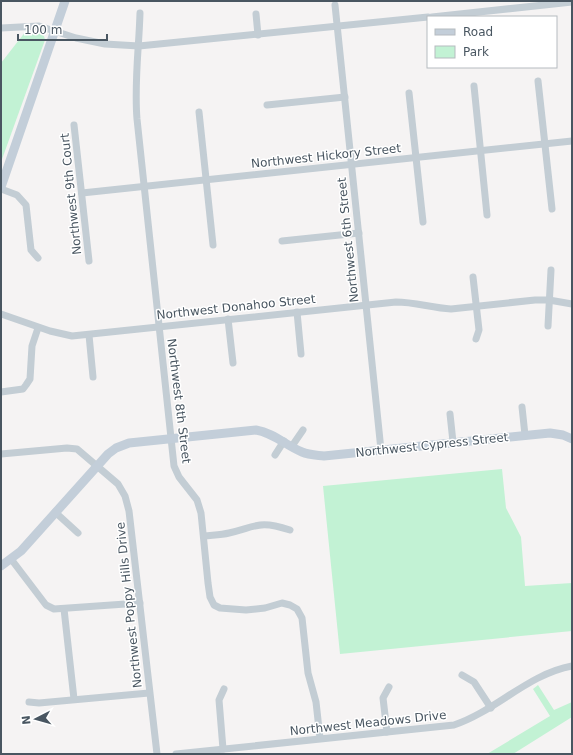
<svg xmlns="http://www.w3.org/2000/svg" width="573" height="755" font-family="'DejaVu Sans',sans-serif">
<style>
.green{fill:#c2f2d4}
.lines{fill:none;stroke-linecap:round;stroke-linejoin:round}
.street{stroke:#c3cdd4;stroke-width:7}
.secondary{stroke:#c3ced9;stroke-width:9}
.labels{text-anchor:middle;stroke-width:3;stroke-linejoin:round;paint-order:stroke}
.street-label{font-size:12px;fill:#495661;stroke:#fff}
</style>
<rect width="100%" height="100%" fill="#f5f3f3"/>
<!-- green -->
<g class="green">
<polygon points="26,31 40,33 44,36 45,40 1,162 1,63"/>
<polygon points="502,469 506,508 521,537 525,586 572,583 572,631 340,654 323,486"/>
<polygon points="538,685 554,710 572,702 572,717 513,754 487,754 550,716 533,689"/>
</g>
<g class="lines">
<!-- street -->
<g class="street">
<polyline points="335,5 381,450"/>
<path d="M140,13C139,48 134,83 137,119L174,466L179,477L197,500L201,513L208,583L210,597L214,605L220,608L246,610L265,608L282,603L290,605L297,609L302,618L308,673L316,702L320,738"/>
<polyline points="256,14 258,35"/>
<polyline points="432,17 572,2"/>
<polyline points="1,28 39,26 76,38 105,44 139,46 428,17"/>
<polyline points="538,81 552,209"/>
<polyline points="474,86 487,215"/>
<polyline points="409,93 423,222"/>
<polyline points="267,105 345,97"/>
<polyline points="199,112 213,245"/>
<polyline points="74,125 89,261"/>
<polyline points="1,189 17,195 26,205 31,250 38,258"/>
<polyline points="82,193 572,141"/>
<polyline points="282,241 359,233"/>
<polyline points="473,277 479,330 476,339"/>
<polyline points="297,312 301,354"/>
<path d="M1,314L50,331L72,336L396,302C415,302 432,308 451,309L535,300H549L572,304"/>
<polyline points="228,319 233,363"/>
<polyline points="548,326 551,270"/>
<polyline points="89,335 93,377"/>
<polyline points="1,392 23,389 26,385 30,379 32,346 38,328"/>
<polyline points="522,407 525,435"/>
<polyline points="450,414 453,442"/>
<polyline points="292,446 303,430"/>
<polyline points="1,454 67,448 77,449 118,484 125,496 129,511 157,754"/>
<polyline points="275,455 284,441"/>
<polyline points="55,512 78,533"/>
<path d="M204,536C212,535 221,535 229,533C258,526 259,520 290,530"/>
<polyline points="11,559 46,605 54,609 140,603"/>
<polyline points="64,609 74,699"/>
<polyline points="462,675 474,682 491,708"/>
<polyline points="29,702 39,703 149,693"/>
<polyline points="387,732 383,698 389,687"/>
<polyline points="223,749 219,700 224,689"/>
<path d="M176,754L454,725C496,711 528,674 572,666"/>
</g>
<!-- secondary -->
<g class="secondary">
<polyline points="1,187 65,1"/>
<path d="M1,566L21,551L108,454L116,448L129,443L256,430C274,433 285,445 302,452C309,455 316,455 324,456L550,433L563,435L572,439"/>
</g>
</g>
<g class="labels">
<!-- street labels -->
<g class="street-label">
<text transform="translate(326 156) rotate(-6)" y="4">Northwest Hickory Street</text>
<text transform="translate(71 194) rotate(-96)" y="4">Northwest 9th Court</text>
<text transform="translate(348 240) rotate(-96)" y="4">Northwest 6th Street</text>
<text transform="translate(236 307) rotate(-6)" y="4">Northwest Donahoo Street</text>
<text transform="translate(179 401) rotate(83)" y="4">Northwest 8th Street</text>
<text transform="translate(432 445) rotate(-6)" y="4">Northwest Cypress Street</text>
<text transform="translate(129 605) rotate(-96)" y="4">Northwest Poppy Hills Drive</text>
<text transform="translate(368 723) rotate(-6)" y="4">Northwest Meadows Drive</text>
</g>
</g>
<!-- border -->
<rect width="573" height="755" fill="none" stroke="#495661" stroke-width="4"/>
<!-- legend -->
<rect x="427" y="16" width="130" height="52" fill="#ffffff" stroke="#b6bbc0"/>
<rect x="435" y="29" width="20" height="6" fill="#c3ced9" stroke="#b6bbc0"/>
<text x="463" y="36" font-size="12" fill="#495661">Road</text>
<rect x="435" y="46" width="20" height="12" fill="#c2f2d4" stroke="#b6bbc0"/>
<text x="463" y="56" font-size="12" fill="#495661">Park</text>
<!-- north arrow -->
<g transform="translate(36 719) rotate(264)" stroke="#ffffff" stroke-width="3" paint-order="stroke">
<path d="M0-3L7 15L0 10L-7 15Z" fill="#495661"/>
<text y="-6" font-size="11" font-weight="bold" text-anchor="middle" fill="#495661">N</text>
</g>
<!-- scale -->
<path d="M18 34v6h89v-6" fill="none" stroke="#495661" stroke-width="2"/>
<text x="24" y="34" font-size="12" fill="#495661" stroke="#ffffff" stroke-width="3" paint-order="stroke">100 m</text>
</svg>
